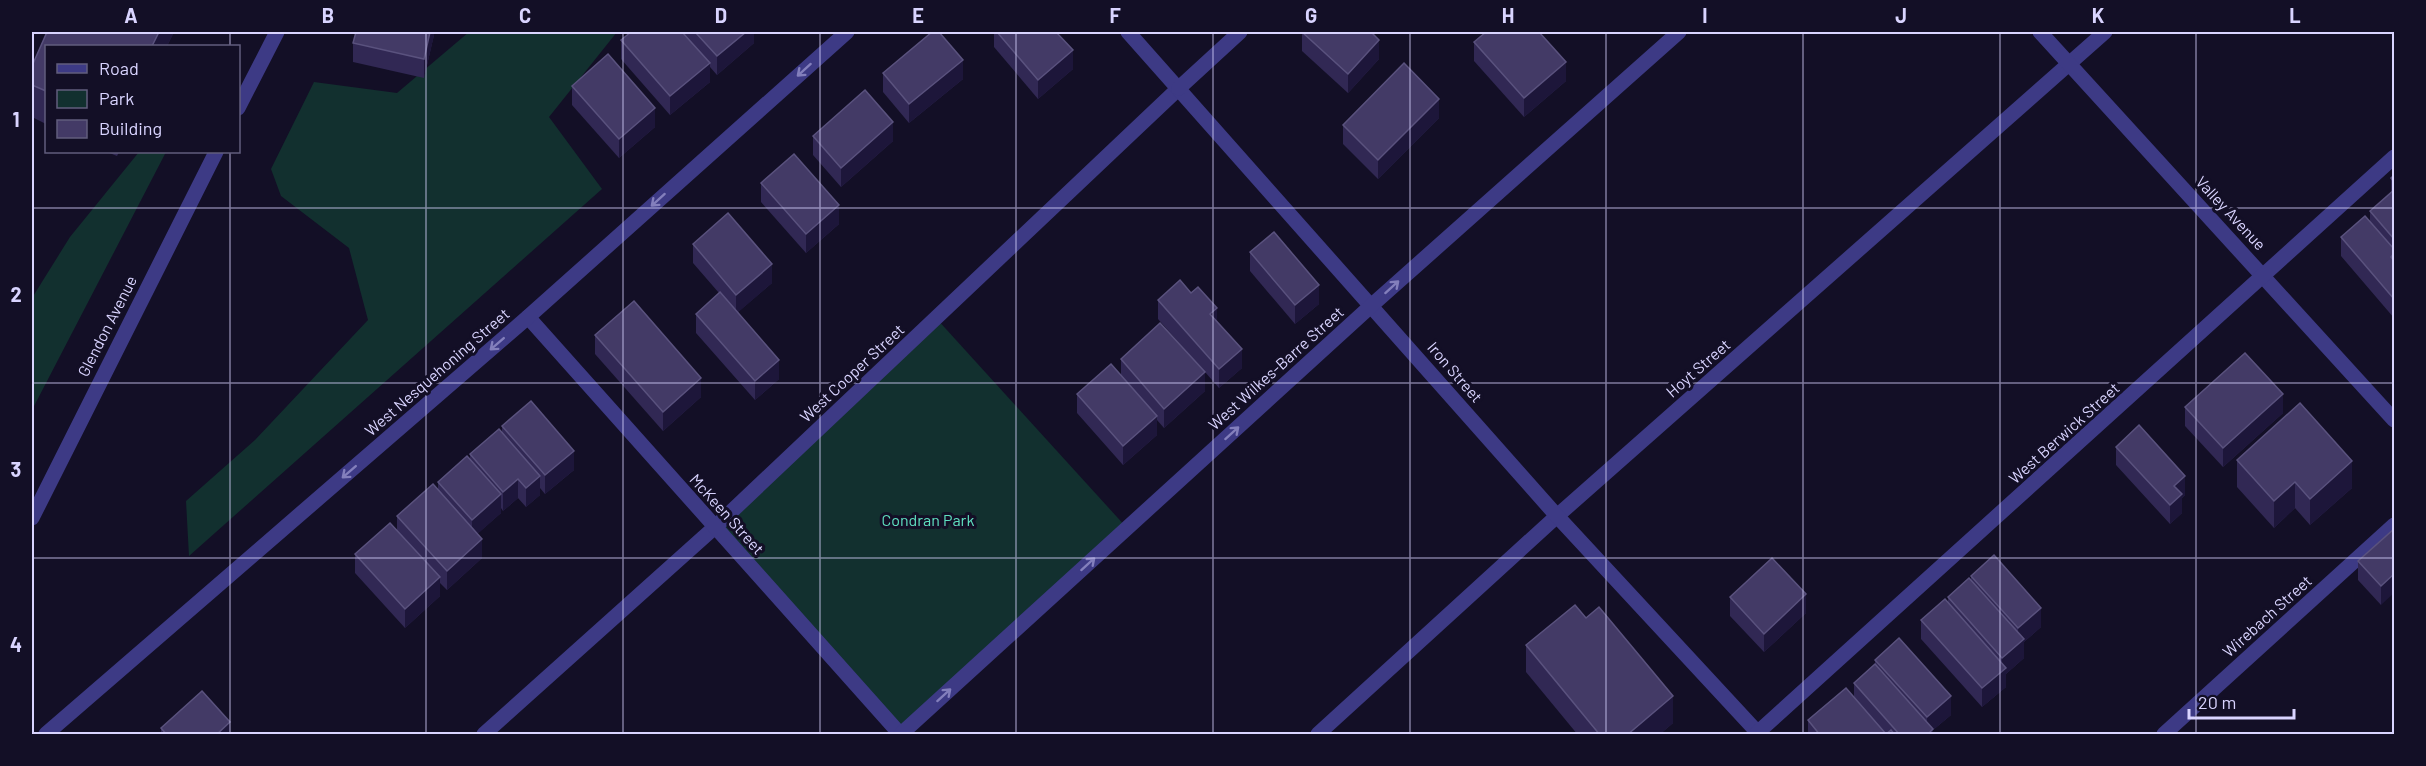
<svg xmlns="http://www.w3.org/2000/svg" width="2426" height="766" font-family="Barlow,sans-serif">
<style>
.green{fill:#12302f}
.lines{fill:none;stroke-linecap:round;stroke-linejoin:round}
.service{stroke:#3d3a85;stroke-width:15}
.minor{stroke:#3d3a85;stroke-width:15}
.tertiary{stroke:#3d3a85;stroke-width:15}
.wall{fill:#312854}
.shaded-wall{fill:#1d163a}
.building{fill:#433a66;stroke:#5a527e;stroke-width:1.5}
.oneway{stroke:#837fbc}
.grid{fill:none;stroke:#d9d4ff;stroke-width:1.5;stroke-opacity:0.55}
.labels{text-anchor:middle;stroke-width:6;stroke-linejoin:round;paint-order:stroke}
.street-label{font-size:16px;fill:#d9d4ff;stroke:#130f26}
.park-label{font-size:16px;fill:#5fe0c0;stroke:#130f26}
.neatline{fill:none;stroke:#d9d4ff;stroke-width:2}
.grid-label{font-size:20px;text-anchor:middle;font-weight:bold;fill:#d9d4ff}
</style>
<rect width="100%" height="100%" fill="#130f26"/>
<!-- green -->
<g class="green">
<polygon points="469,32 617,32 549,117 602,189 189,556 186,501 255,440 368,320 349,248 281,196 271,169 314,82 397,93"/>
<polygon points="139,152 166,152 32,410 32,298 70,237"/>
<polygon points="936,318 1127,528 901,734 715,527"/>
</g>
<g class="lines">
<!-- service -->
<g class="service">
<polyline points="484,734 715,527 1179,88"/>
<polyline points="1318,734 1557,516 2105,32"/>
<polyline points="2164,734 2394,525"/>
</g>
<!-- minor -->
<g class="minor">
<polyline points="1128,32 1557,516 1759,734"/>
<polyline points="2040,32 2394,420"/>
<polyline points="1179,88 1240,32"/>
<polyline points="528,317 900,734"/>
<polyline points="46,734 528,317 847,32"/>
<polyline points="901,734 1372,305 1679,32"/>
<polyline points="1756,734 2394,157"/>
</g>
<!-- tertiary -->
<g class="tertiary">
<polyline points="238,108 277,32"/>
<polyline points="32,518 216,152"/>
</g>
</g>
<!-- wall -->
<g class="wall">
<polygon points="47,32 174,32 167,46 46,46 46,124 32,117 32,66"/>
<polygon points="434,32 434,35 424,78 353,62 353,43"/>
<polygon points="631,32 754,32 754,43 717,75 710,67 710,82 670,115 621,59 621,40"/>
<polygon points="994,32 1056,32 1073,69 1038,99 994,47"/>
<polygon points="1302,32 1379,59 1348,93 1302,51"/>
<polygon points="1474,42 1566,81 1524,117 1474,61"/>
<polygon points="883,73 963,79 909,123 883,92"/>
<polygon points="572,86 655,127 619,158 572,105"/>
<polygon points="1439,118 1378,179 1343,144 1343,125"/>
<polygon points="813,136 893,141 841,187 813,155"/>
<polygon points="107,152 119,152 117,156"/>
<polygon points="2394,175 2394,318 2341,256 2341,237 2370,221 2370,211 2391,193 2391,178"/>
<polygon points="761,183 839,224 806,253 761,202"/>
<polygon points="693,244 772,283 738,312 779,379 755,400 696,333 696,314 719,293 693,263"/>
<polygon points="1250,252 1319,304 1295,324 1250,271"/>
<polygon points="1158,300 1217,321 1242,368 1219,388 1205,372 1205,391 1164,428 1157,420 1157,435 1123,465 1077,413 1077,394 1121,375 1121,359 1202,369 1158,319"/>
<polygon points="595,335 701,397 663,431 595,354"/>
<polygon points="2185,407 2283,413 2223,467 2185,426"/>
<polygon points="502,426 574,470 545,494 540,488 540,495 526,507 518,498 503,511 501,508 501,513 477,534 482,558 447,590 440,583 440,596 405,628 355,573 355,554 397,530 397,516 438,490 438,482 470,459 470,454 502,432"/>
<polygon points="2116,447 2185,495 2182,498 2182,513 2170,524 2116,465"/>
<polygon points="2237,460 2352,488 2310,525 2295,508 2274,528 2237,487"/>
<polygon points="2394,529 2381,605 2358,580 2358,561"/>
<polygon points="1971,576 2041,627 2024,642 2024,658 2006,674 2006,687 1982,707 1921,639 1921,620 1948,602 1948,597 1971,580"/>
<polygon points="1730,597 1806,613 1764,652 1730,616"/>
<polygon points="1526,645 1673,723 1659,735 1578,735 1526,672"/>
<polygon points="1875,660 1951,715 1933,730 1933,735 1808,735 1808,720 1854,697 1854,683 1875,664"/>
<polygon points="161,728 230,735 157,735 161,734"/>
</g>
<!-- shaded-wall -->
<g class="shaded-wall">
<polygon points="159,32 174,32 167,46 152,46"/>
<polygon points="430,32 434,32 434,35 424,78 424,59"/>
<polygon points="746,32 754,32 754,43 717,75 717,56"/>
<polygon points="1379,40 1379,59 1348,93 1348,74"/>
<polygon points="1073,50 1073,69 1038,99 1038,80"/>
<polygon points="963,60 963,79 909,123 909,104"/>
<polygon points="1566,62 1566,81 1524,117 1524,98"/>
<polygon points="710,63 710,82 670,115 670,96"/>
<polygon points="1439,99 1439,118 1378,179 1378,160"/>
<polygon points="655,108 655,127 619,158 619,139"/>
<polygon points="893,122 893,141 841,187 841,168"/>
<polygon points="839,205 839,224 806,253 806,234"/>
<polygon points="772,264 772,283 736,314 736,295"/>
<polygon points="1319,285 1319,304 1295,324 1295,305"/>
<polygon points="1217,308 1217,327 1210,314"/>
<polygon points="1242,349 1242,368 1219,388 1219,369"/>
<polygon points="779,360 779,379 755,400 755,381"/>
<polygon points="1205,372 1205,391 1164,428 1164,409"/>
<polygon points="701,378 701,397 663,431 663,412"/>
<polygon points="2283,394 2283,413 2223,467 2223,448"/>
<polygon points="1157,416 1157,435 1123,465 1123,446"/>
<polygon points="574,451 574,470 545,494 545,475"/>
<polygon points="2352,461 2352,488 2310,525 2310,499"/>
<polygon points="540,476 540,495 526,507 526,488"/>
<polygon points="2185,476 2185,495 2182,498 2182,513 2170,524 2170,505 2174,486"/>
<polygon points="518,479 518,498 503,511 503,492"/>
<polygon points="2295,482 2295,508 2274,528 2274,501"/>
<polygon points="501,494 501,513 472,539 472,520"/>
<polygon points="482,539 482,558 447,590 447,571"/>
<polygon points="2394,574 2394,593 2381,605 2381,586"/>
<polygon points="440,577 440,596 405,628 405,609"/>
<polygon points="1806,594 1806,613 1764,652 1764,634"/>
<polygon points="2041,608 2041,627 2024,642 2024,658 2006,674 2006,687 1982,707 1982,688 2002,671 2002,658 2018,644 2018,628"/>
<polygon points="1673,696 1673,723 1659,735 1627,735"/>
<polygon points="1951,696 1951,715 1933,730 1933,735 1927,735 1927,717"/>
<polygon points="230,722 230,735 216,735"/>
</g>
<!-- building -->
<g class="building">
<polygon points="47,32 159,32 152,46 46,46 46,91 32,85 32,66"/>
<polygon points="356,32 430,32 424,59 353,43"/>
<polygon points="631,32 682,32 710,63 670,96 621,40"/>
<polygon points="695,32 746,32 717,56"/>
<polygon points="932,32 939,32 963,60 909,104 883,73"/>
<polygon points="997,32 1056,32 1073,50 1038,80"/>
<polygon points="1302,32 1371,32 1379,40 1348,74"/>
<polygon points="1486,32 1539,32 1566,62 1524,98 1474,42"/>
<polygon points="608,54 655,108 619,139 572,86"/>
<polygon points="1404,63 1439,99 1378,160 1343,125"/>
<polygon points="865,90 893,122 841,168 813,136"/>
<polygon points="794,154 839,205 806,234 761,183"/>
<polygon points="2394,175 2394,182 2391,178"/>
<polygon points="2394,190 2394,239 2370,211"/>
<polygon points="728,213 772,264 736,295 693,244"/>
<polygon points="2365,216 2394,249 2394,253 2391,257 2394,261 2394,299 2341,237"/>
<polygon points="1274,232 1319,285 1295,305 1250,252"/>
<polygon points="1180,280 1191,293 1198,287 1217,308 1210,314 1242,349 1219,369 1158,300"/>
<polygon points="720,292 779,360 755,381 696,314"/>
<polygon points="634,301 701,378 663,412 595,335"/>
<polygon points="1160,323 1205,372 1164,409 1121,359"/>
<polygon points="2245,353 2283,394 2223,448 2185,407"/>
<polygon points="1111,364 1157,416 1123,446 1077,394"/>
<polygon points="531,401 574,451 545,475 502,426"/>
<polygon points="2300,403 2352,461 2310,499 2295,482 2274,501 2237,460"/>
<polygon points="2139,425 2185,476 2174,486 2182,494 2170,505 2116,447"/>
<polygon points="499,429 540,476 526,488 518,479 503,492 470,454"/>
<polygon points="467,456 501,494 472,520 438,482"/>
<polygon points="433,484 482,539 447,571 397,516"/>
<polygon points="390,523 440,577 405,609 355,554"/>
<polygon points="2394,529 2394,574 2381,586 2358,561"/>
<polygon points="1994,555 2041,608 2018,628 1971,576"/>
<polygon points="1772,558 1806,594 1764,634 1730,597"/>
<polygon points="1969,578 2024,639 2002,658 1948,597"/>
<polygon points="1945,599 2006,668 1982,688 1921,620"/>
<polygon points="1575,605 1586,618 1599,607 1673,696 1627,735 1600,735 1526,645"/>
<polygon points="1899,638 1951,696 1927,717 1875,660"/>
<polygon points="1875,664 1933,729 1927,735 1900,735 1854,683"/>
<polygon points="1846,688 1886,734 1891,730 1895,735 1820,735 1808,720"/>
<polygon points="202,691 230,722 216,735 167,735 161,728"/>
</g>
<!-- one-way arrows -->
<defs><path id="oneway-shaft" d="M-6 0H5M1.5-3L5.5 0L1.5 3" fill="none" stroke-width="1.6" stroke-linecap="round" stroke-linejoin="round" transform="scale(1.5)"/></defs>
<g class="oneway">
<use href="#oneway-shaft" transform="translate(804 70) rotate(138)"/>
<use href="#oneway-shaft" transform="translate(658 200) rotate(138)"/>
<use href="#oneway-shaft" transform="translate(1392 287) rotate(-42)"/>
<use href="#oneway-shaft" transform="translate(497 344) rotate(139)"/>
<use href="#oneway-shaft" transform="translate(1232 433) rotate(-42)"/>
<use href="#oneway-shaft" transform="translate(349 472) rotate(139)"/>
<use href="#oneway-shaft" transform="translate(1088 564) rotate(-42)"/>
<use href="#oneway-shaft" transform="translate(944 695) rotate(-42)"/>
</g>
<!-- grid -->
<path class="grid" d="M230,32V46M426,32V734M623,32V734M820,32V734M1016,32V734M1213,32V734M1410,32V734M1606,32V734M1803,32V734M2000,32V734M2196,32V734M230,152V734M32,208H2394M32,383H2394M32,558H2394"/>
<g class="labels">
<!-- street labels -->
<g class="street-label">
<text transform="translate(2231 213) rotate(47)" y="6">Valley Avenue</text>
<text transform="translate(107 326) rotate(-63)" y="6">Glendon Avenue</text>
<text transform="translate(1276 368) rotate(-42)" y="6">West Wilkes-Barre Street</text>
<text transform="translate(1698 368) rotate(-41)" y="6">Hoyt Street</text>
<text transform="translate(437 372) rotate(-41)" y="6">West Nesquehoning Street</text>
<text transform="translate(1455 372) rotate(49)" y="6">Iron Street</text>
<text transform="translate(852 373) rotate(-43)" y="6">West Cooper Street</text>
<text transform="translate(2064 433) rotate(-42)" y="6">West Berwick Street</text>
<text transform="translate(727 514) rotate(48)" y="6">McKeen Street</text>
<text transform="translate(2267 616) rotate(-42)" y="6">Wirebach Street</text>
</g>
<!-- park labels -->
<g class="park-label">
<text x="928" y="526">Condran Park</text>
</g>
</g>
<!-- border -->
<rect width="2426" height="766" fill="none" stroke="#130f26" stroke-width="66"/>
<!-- legend -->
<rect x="45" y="45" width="195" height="108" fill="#130f26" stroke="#625e7d" stroke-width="1.5"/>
<rect x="57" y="64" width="30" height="9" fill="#3d3a85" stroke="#625e7d" stroke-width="1.5"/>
<text x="99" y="75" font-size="18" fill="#d9d4ff">Road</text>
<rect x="57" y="90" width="30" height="18" fill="#12302f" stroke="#625e7d" stroke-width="1.5"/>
<text x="99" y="105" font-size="18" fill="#d9d4ff">Park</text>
<rect x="57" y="120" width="30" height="18" fill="#433a66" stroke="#625e7d" stroke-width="1.5"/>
<text x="99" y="135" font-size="18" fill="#d9d4ff">Building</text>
<!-- scale -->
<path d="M2189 709v9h105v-9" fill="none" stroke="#d9d4ff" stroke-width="3"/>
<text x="2198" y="709" font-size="18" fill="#d9d4ff" stroke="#130f26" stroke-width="4.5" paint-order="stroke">20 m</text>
<rect x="33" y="33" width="2360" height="700" class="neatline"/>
<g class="grid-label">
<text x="131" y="23">A</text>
<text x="328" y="23">B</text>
<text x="525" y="23">C</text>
<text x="721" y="23">D</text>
<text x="918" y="23">E</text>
<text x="1115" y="23">F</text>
<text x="1311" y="23">G</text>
<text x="1508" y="23">H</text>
<text x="1705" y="23">I</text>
<text x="1901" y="23">J</text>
<text x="2098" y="23">K</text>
<text x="2295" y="23">L</text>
<text x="16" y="127">1</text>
<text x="16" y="302">2</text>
<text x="16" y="477">3</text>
<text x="16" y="652">4</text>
</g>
</svg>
